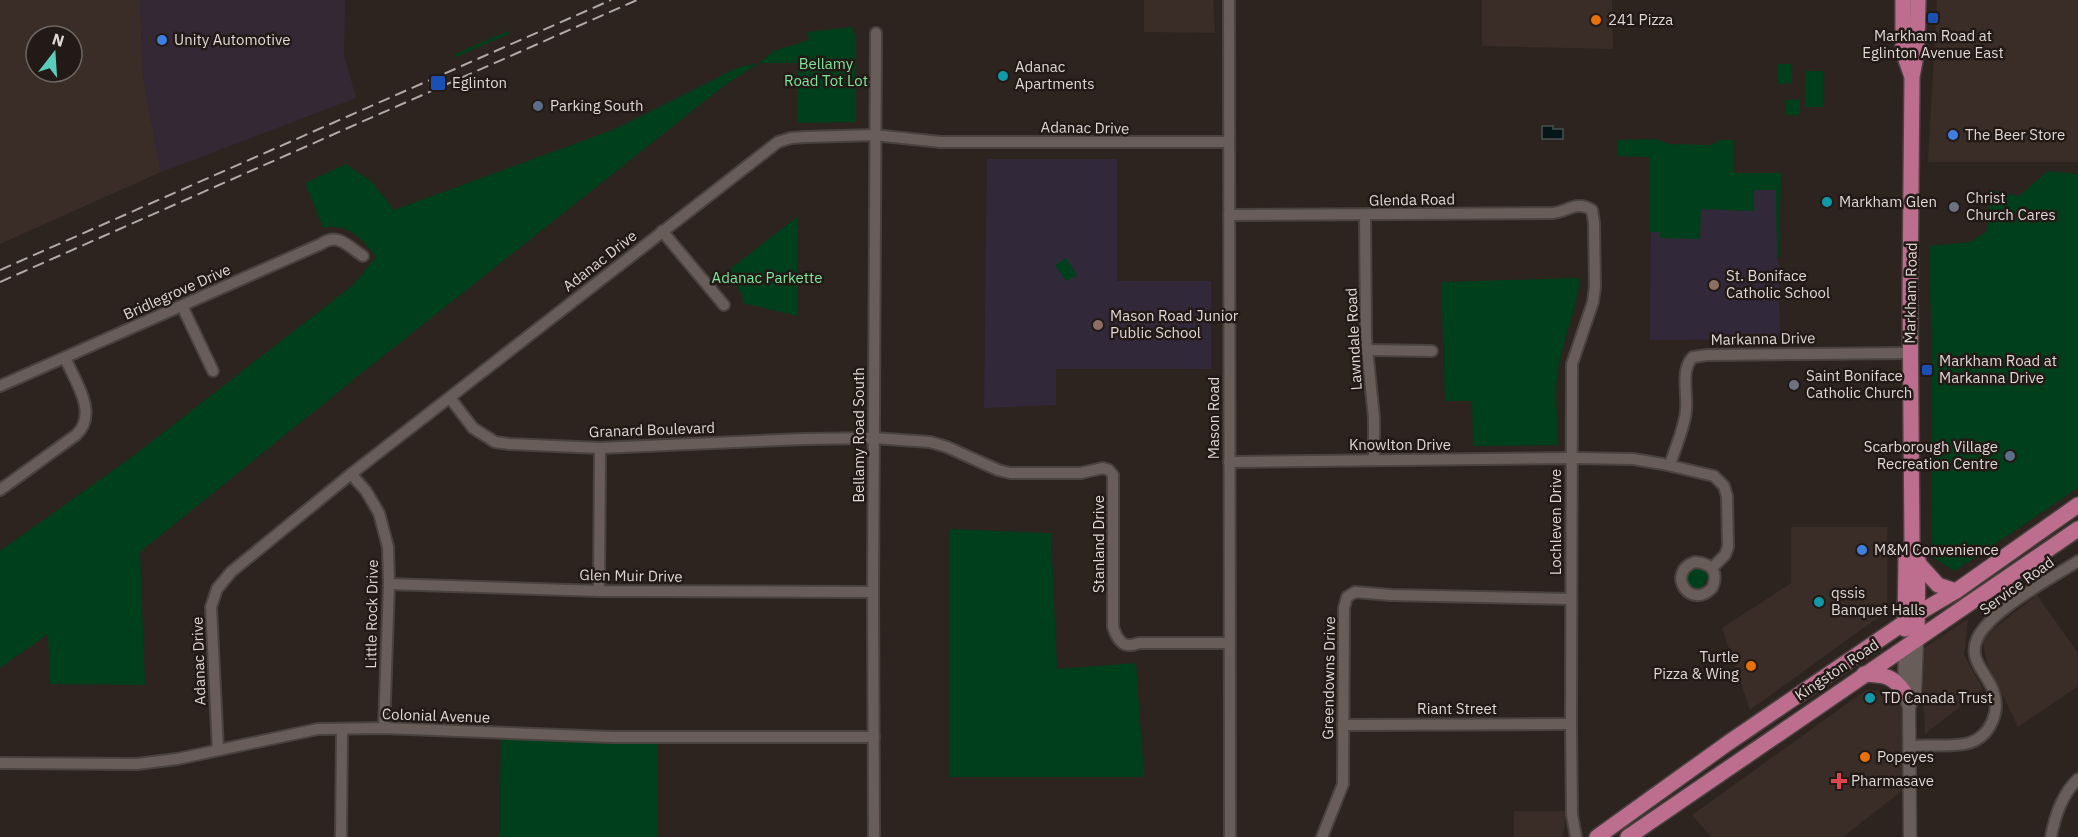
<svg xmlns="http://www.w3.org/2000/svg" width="2078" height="837" font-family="'IBM Plex Sans',sans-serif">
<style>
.built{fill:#3a2c26;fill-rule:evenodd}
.industrial{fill:#352835}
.education{fill:#312939}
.green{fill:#003f1b}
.water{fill:#051518;stroke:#465051;stroke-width:1.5}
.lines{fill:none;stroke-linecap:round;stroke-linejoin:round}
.minor-casing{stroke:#4a423f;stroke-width:14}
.tertiary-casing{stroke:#4a423f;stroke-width:15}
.primary-casing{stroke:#4a423f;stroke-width:18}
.minor{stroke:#685d59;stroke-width:10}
.tertiary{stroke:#685d59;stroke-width:12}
.primary{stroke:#bd6e8f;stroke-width:15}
.rail{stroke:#b2aaa8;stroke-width:2;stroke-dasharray:12 6;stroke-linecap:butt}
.transit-dot{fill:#1a4fb4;stroke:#231a17;stroke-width:2}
.food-dot{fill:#e8710a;stroke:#231a17;stroke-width:2}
.shop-dot{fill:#3f7fe0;stroke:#231a17;stroke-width:2}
.culture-dot{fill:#0f9aa8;stroke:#231a17;stroke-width:2}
.service-dot{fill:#5c6f8a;stroke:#231a17;stroke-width:2}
.worship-dot{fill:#6b7280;stroke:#231a17;stroke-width:2}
.education-dot{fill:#8d6e63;stroke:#231a17;stroke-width:2}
.health-dot{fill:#e0444e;stroke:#231a17;stroke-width:2}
.labels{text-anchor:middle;stroke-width:5;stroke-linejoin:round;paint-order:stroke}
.poi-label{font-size:15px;fill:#dfd8d6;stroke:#231a17;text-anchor:start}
.park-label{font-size:15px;fill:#7de69b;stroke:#231a17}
.street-label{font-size:15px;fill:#dfd8d6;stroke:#231a17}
</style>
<rect width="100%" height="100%" fill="#2d2420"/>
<!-- built -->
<g class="built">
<path d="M0,0H140L143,76L161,172L0,244ZM36,36H72V72H36Z"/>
<polygon points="1144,0 1213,0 1215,33 1144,32"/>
<polygon points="1482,0 1612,0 1613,49 1482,46"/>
<polygon points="1937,0 2078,0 2078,162 1928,162"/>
<polygon points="1791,527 1887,527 1887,611 1750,710 1722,628 1791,583"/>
<polygon points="2037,595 2078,653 2078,686 2018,727 1987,663 1982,638"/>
<polygon points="1968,619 1964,655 1983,689 1925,734 1921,650"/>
<polygon points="1866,690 1888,692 1902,704 1903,790 1843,837 1711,837 1692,815"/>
<polygon points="1514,811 1566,811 1563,837 1514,837"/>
</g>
<!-- industrial -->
<polygon class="industrial" points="140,0 345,0 344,55 356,98 161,172 143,76"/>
<!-- education -->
<g class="education">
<polygon points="987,159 1117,159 1117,281 1211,281 1211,369 1056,369 1056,405 984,408"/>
<polygon points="1651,189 1777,190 1780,339 1650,340"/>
</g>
<!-- green -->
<g class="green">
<path d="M852,27L856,37V122L797,123V63H759L725,85L368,368L140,552L145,685L50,684L48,634L0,668V551L133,456L353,285L376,257C362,238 347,222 323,228L305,183L346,164L372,182L394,210L615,129L739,67L759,63L774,51L809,40L807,32Z"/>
<polygon points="508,31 509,34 456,57 455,54"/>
<polygon points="1778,64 1791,64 1792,83 1778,84"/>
<rect x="1805" y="71" width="18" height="36"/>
<polygon points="1800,99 1800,115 1785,115 1785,100"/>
<polygon points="1656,139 1669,144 1711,145 1720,140 1734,140 1733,173 1781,173 1779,259 1777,258 1776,190 1754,190 1754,211 1701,209 1700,239 1660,238 1660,232 1650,232 1650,157 1617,156 1617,140"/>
<polygon points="2048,171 2078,174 2078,488 1955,571 1932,557 1932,362 1929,246 1971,242 1987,231 1990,190 2019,196"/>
<path d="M797,217V316L743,303C742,287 734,282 720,277Z"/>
<polygon points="1066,258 1077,275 1066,281 1055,265"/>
<path d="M1580,278C1577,310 1563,338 1558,370C1554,393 1558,421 1558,445L1473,446L1472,401H1445L1441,282Z"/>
<polygon points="949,529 1051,533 1057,669 1136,663 1144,777 949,777"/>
<polygon points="1694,568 1708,568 1710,572 1704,585 1698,589 1689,587 1686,578 1688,572"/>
<polygon points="501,738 658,740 657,837 499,837"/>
</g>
<!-- water -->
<polygon class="water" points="1542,126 1553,126 1553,129 1563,129 1563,139 1542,139"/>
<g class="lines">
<defs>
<g id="minor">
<polyline points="1229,0 1230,837"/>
<path d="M1229,215L1552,213C1568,212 1576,200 1592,210L1594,223L1595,287L1593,302L1572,364V374L1571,724L1572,815L1576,837"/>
<polyline points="1365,215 1366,339 1374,418 1374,460"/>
<polyline points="662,231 724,305"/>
<polyline points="182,306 213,371"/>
<polyline points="1368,350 1432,351"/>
<path d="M0,386L321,244C338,232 349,247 363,256"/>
<path d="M450,398L473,428L495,442L510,444L600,448L804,439L874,438L930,442L947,447L998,470L1010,473H1081L1103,468L1109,470L1113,475V627C1118,642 1124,649 1139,643H1228"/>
<polyline points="1229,462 1572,458 1633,459 1663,464 1714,476 1724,486 1727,496 1728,547 1725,555 1713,567"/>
<path d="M1670,465C1675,448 1684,429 1686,411C1688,395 1680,369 1693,357L1708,355L1910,353"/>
<polyline points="351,474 366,491 379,513 388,547 389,584 384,728"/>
<path d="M0,490L76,435C99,414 75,381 65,358"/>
<path d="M1695,562C1712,563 1719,573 1712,588C1690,611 1665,572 1695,562Z"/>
<polyline points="389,584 599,591 873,592"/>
<polyline points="599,591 600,448"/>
<polyline points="1343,725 1571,724"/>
<path d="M1910,746C1930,744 1950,748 1969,743C1991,736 2001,710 1993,690C1986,672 1968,660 1977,639C1989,611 2052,578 2078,561"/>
<polyline points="218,750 211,607 217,589 231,572 351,474 778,142 791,138 805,137 874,135 941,142 1229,142"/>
<polyline points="0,763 137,764 177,759 318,729 384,728 612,737 874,737"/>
<polyline points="341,837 342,729"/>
<polyline points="874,837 873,592 876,33"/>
<polyline points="1322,837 1343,784 1344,608 1347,597 1355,592 1391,595 1571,599"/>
<path d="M2051,837C2055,815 2062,794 2078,779"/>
</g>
<g id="tertiary">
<polyline points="1905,647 1904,692 1909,707 1910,837"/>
<polyline points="1909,707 1915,694 1917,639"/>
</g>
<g id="primary">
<polyline points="1903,0 1903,51 1911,74"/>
<polyline points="1918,563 1938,585 1956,591"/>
<polyline points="1905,629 1906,556 1912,545"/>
<polyline points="1917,639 1918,556 1912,545 1910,295 1912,77 1917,50 1918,0"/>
<path d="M1864,674C1885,676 1891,674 1904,692"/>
<polyline points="1597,837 1728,743 1917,614 1956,591 2078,505"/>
<polyline points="1628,837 2078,529"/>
</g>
</defs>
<!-- minor casing -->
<use href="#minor" class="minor-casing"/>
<!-- tertiary casing -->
<use href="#tertiary" class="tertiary-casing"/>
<!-- primary casing -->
<use href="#primary" class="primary-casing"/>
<!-- minor -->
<use href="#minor" class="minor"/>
<!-- tertiary -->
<use href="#tertiary" class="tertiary"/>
<!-- primary -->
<use href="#primary" class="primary"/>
<!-- rail -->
<g class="rail">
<polyline points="0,270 611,0"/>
<polyline points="0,282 637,0"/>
</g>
</g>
<!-- markers -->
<g class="transit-dot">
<rect x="1927" y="12" width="12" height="12" rx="3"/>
<rect x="430" y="75" width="16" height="16" rx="3"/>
<rect x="1921" y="364" width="12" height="12" rx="3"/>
</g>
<g class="food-dot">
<circle cx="1596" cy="20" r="6"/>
<circle cx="1751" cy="666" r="6"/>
<circle cx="1865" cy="757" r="6"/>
</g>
<g class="shop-dot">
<circle cx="162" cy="40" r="6"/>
<circle cx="1953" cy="135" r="6"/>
<circle cx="1862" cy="550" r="6"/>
</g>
<g class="culture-dot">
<circle cx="1003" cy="76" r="6"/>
<circle cx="1827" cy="202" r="6"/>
<circle cx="1819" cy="602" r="6"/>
<circle cx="1870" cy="698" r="6"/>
</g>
<g class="service-dot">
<circle cx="538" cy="106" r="6"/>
<circle cx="2010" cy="456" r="6"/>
</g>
<g class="worship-dot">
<circle cx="1954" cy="207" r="6"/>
<circle cx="1794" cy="385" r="6"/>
</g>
<g class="education-dot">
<circle cx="1714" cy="285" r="6"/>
<circle cx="1098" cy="325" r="6"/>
</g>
<path class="health-dot" d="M1836 772h6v6h6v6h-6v6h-6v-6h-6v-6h6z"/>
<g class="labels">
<!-- poi labels -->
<g class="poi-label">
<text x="1608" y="25">241 Pizza</text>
<text x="1933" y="41" text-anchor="middle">Markham Road at<tspan x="1933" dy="17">Eglinton Avenue East</tspan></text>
<text x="174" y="45">Unity Automotive</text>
<text x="1015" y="72">Adanac<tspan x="1015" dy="17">Apartments</tspan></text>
<text x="452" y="88">Eglinton</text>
<text x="550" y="111">Parking South</text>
<text x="1965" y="140">The Beer Store</text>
<text x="1966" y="203">Christ<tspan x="1966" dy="17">Church Cares</tspan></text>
<text x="1839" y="207">Markham Glen</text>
<text x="1726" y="281">St. Boniface<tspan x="1726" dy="17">Catholic School</tspan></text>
<text x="1110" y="321">Mason Road Junior<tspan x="1110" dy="17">Public School</tspan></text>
<text x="1939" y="366">Markham Road at<tspan x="1939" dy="17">Markanna Drive</tspan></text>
<text x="1806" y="381">Saint Boniface<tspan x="1806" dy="17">Catholic Church</tspan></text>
<text x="1998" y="452" text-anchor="end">Scarborough Village<tspan x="1998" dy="17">Recreation Centre</tspan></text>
<text x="1874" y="555">M&amp;M Convenience</text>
<text x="1831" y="598">qssis<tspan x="1831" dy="17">Banquet Halls</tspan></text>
<text x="1739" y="662" text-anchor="end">Turtle<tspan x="1739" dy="17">Pizza &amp; Wing</tspan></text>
<text x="1882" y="703">TD Canada Trust</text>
<text x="1877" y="762">Popeyes</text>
<text x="1851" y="786">Pharmasave</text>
</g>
<!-- park labels -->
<g class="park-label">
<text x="826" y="69">Bellamy<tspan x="826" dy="17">Road Tot Lot</tspan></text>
<text x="767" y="283">Adanac Parkette</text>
</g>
<!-- street labels -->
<g class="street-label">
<text transform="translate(1085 128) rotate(1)" y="5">Adanac Drive</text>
<text transform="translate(1412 200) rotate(-1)" y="5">Glenda Road</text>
<text transform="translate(600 261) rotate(-38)" y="5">Adanac Drive</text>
<text transform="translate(177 292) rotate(-24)" y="5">Bridlegrove Drive</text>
<text transform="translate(1911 293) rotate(-89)" y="5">Markham Road</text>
<text transform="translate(1354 339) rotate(-93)" y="5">Lawndale Road</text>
<text transform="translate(1763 339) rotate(-1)" y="5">Markanna Drive</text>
<text transform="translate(1214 418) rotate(-90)" y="5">Mason Road</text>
<text transform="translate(652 430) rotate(-2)" y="5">Granard Boulevard</text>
<text transform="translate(859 435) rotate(-90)" y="5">Bellamy Road South</text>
<text x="1400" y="450">Knowlton Drive</text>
<text transform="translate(1556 522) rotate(-90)" y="5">Lochleven Drive</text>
<text transform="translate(1099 544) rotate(-90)" y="5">Stanland Drive</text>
<text transform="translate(631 576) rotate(1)" y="5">Glen Muir Drive</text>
<text transform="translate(2017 586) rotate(-36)" y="5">Service Road</text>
<text transform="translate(372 614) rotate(-89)" y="5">Little Rock Drive</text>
<text transform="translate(199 661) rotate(-92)" y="5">Adanac Drive</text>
<text transform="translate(1837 670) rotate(-34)" y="5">Kingston Road</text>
<text transform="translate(1329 678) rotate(-89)" y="5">Greendowns Drive</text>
<text x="1457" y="714">Riant Street</text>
<text transform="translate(436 716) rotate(2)" y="5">Colonial Avenue</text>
</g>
</g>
<!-- north arrow -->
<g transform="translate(54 54) rotate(17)"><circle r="28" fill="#231a17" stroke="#6e6663" stroke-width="1.5"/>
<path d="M0-4.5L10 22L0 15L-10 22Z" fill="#5acebd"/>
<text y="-9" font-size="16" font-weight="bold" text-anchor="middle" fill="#dfd8d6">N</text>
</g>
</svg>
